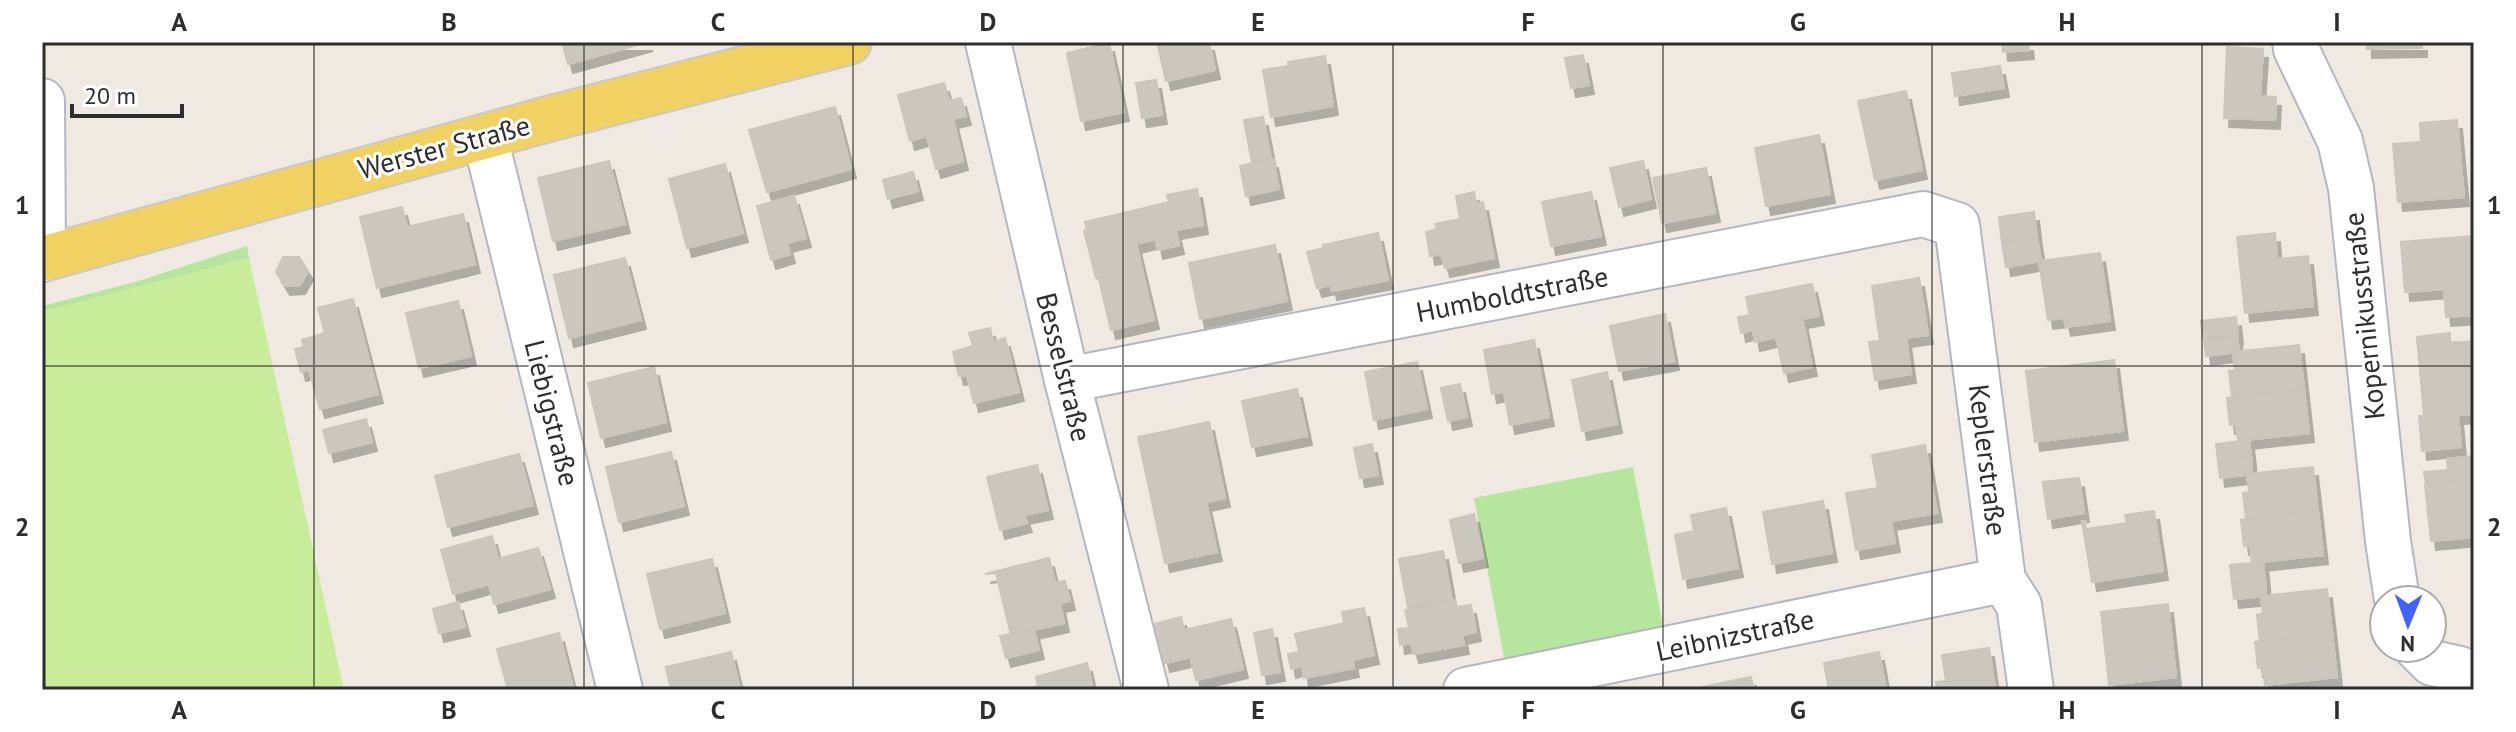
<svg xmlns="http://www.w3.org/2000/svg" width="2516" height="732" font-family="'PT Sans',sans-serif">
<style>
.green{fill:#b6e59e}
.pitch{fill:#c9ec9a}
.building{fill:#cbc7bf;stroke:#cbc5ba;stroke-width:2;filter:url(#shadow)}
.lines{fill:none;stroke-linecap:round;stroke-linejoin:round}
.minor-casing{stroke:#b4b7c1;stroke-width:48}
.major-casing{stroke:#c9c9c9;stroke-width:48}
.minor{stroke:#fff;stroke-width:44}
.major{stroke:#f2d163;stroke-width:44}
.grid{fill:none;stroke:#2e2e2e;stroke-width:2;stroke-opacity:0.55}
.labels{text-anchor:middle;stroke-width:6;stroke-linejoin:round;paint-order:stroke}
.street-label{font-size:28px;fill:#2e2e2e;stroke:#fff}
.neatline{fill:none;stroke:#2e2e2e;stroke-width:3}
.grid-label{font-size:26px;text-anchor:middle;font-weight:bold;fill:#2e2e2e}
</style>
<defs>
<filter id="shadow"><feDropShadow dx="5" dy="9" stdDeviation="0" flood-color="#0004"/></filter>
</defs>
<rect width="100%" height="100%" fill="#efe9e1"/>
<!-- green -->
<g class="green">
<polygon points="247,246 249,258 42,312 42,306 135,282"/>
<polygon points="1633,467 1664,632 1505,663 1474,498"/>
</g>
<!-- pitch -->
<polygon class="pitch" points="249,258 344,690 42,690 42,312"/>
<!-- building -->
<g class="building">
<polygon points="562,42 648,42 568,64"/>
<polygon points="1157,42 1209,42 1215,70 1166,81"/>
<polygon points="2002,42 2028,42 2029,50 2003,52"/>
<polygon points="2367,42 2422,42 2422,48 2367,49"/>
<polygon points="1109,43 1124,112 1081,121 1067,53"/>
<polygon points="2227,47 2263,49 2260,96 2276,97 2275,120 2224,118"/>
<polygon points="1583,55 1589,85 1571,88 1565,58"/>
<polygon points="1325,56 1333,106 1271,117 1263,70 1289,66 1288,62"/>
<polygon points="2000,66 2004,88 1955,96 1952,73"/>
<polygon points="1156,80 1162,115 1142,118 1136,83"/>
<polygon points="944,83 949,101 961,98 966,116 953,119 963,161 936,169 927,136 910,141 898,95"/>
<polygon points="1906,91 1922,170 1875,180 1858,101"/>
<polygon points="835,107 851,169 767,192 749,130"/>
<polygon points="1263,117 1271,160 1252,163 1244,120"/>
<polygon points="2457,120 2464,197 2398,202 2393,144 2421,142 2420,123"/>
<polygon points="1819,135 1830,194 1766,206 1755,148"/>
<polygon points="1273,159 1279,189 1246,196 1240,166"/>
<polygon points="609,161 625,224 553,241 538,178"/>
<polygon points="1643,161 1651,199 1619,207 1610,168"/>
<polygon points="725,164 743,233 687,248 669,179"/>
<polygon points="1706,168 1715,213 1662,223 1653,178"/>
<polygon points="913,172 918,191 888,199 883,180"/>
<polygon points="1197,189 1203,225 1176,230 1167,195"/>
<polygon points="1474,192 1476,204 1483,202 1494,258 1445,268 1441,254 1430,256 1426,232 1437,229 1435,224 1460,219 1456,196"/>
<polygon points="1591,192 1601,236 1551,246 1542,202"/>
<polygon points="794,196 806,238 787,243 790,254 771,260 757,206"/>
<polygon points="1169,202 1179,245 1158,250 1149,207"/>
<polygon points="402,207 407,227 463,214 475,264 377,288 360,217"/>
<polygon points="1149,207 1156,239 1136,244 1154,320 1111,330 1099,279 1096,278 1084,231 1087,229 1085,222"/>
<polygon points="2034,212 2037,238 2002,243 1999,217"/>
<polygon points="1378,233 1388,280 1332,291 1323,245"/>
<polygon points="2275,233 2277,259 2308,256 2313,306 2245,313 2237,237"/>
<polygon points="2473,236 2474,287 2405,292 2401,242"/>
<polygon points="2037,238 2041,261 2006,267 2002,243"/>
<polygon points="1275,245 1287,301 1200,319 1189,263"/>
<polygon points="1324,248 1331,285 1317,288 1307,252"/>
<polygon points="2100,253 2110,321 2066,327 2064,318 2048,320 2039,261"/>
<polygon points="283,257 299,257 308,271 300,285 285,286 276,272"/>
<polygon points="625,258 641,320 569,338 554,275"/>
<polygon points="1919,278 1928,335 1906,338 1911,374 1875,380 1869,342 1880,341 1872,286"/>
<polygon points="1812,284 1819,316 1802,319 1796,287"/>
<polygon points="1796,287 1812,367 1784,373 1776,337 1755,342 1753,330 1741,333 1738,317 1750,315 1746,297"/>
<polygon points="2474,287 2474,315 2446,317 2444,289"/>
<polygon points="353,299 378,394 320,409 309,370 301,372 295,349 304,347 302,340 325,333 318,308"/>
<polygon points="458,301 471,356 419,368 406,313"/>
<polygon points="1665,314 1674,361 1619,371 1610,326"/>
<polygon points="2236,317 2238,335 2203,338 2201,321"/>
<polygon points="990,328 993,342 1005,338 1019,392 974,403 967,375 959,376 953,352 973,346 969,333"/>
<polygon points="2450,333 2450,343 2474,341 2474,414 2458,415 2461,447 2422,451 2419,416 2424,416 2417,337"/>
<polygon points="2237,336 2239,352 2206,356 2204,340"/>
<polygon points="1534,340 1549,417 1510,425 1504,392 1492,394 1484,350"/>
<polygon points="2299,345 2304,389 2232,397 2229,371 2235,370 2233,352"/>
<polygon points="2114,360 2123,431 2035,442 2026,371"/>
<polygon points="1417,362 1427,409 1374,420 1365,372"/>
<polygon points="654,367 666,422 601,438 588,383"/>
<polygon points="1607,372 1617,424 1582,431 1572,380"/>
<polygon points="1460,384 1467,417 1448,421 1441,388"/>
<polygon points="1297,389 1307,436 1252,447 1242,401"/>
<polygon points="2304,389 2309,433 2238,441 2236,424 2230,425 2227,398"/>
<polygon points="366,419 372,442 329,453 323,430"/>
<polygon points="1209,422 1225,498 1206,502 1217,552 1165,563 1138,437"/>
<polygon points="2249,440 2251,457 2218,461 2216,444"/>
<polygon points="1372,444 1378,475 1360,478 1354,448"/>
<polygon points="1925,445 1937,513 1891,521 1895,543 1856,550 1846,493 1878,488 1872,455"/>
<polygon points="671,452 684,506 619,522 606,467"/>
<polygon points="519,454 533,505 448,527 435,476"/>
<polygon points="2474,456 2474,481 2449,483 2447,459"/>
<polygon points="2251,457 2252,474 2220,478 2218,461"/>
<polygon points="1037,465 1048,510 1024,515 1027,523 1000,530 987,477"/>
<polygon points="2313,467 2318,511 2246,519 2243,493 2249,492 2247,474"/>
<polygon points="2448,470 2449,483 2426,485 2424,472"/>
<polygon points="2079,478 2084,513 2048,519 2043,482"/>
<polygon points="2474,481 2474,537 2431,541 2425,485"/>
<polygon points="1823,501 1832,553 1772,564 1763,512"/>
<polygon points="1726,508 1738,568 1683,579 1675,535 1694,531 1691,515"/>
<polygon points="2154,511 2163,571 2092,582 2082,521 2085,521 2086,529 2127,523 2125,515"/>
<polygon points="2318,511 2323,555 2252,563 2250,545 2244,546 2241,520"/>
<polygon points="1474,514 1483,558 1459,563 1450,520"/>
<polygon points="492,536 498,559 538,548 550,589 494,604 489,584 453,594 441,550"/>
<polygon points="1443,551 1452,601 1408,608 1399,559"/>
<polygon points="1049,558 1055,583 1065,581 1070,601 1060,603 1064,623 1011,635 996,573 985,574"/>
<polygon points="712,559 725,613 660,629 647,574"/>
<polygon points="2263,562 2265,579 2232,583 2230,565"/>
<polygon points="2265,579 2266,596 2234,599 2232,583"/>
<polygon points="2327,589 2332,633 2260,641 2257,615 2263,613 2261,596"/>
<polygon points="1455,600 1457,607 1471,605 1476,632 1462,635 1464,645 1414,654 1411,643 1400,645 1398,629 1409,628 1405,610"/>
<polygon points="458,602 465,627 439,633 433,609"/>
<polygon points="2168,604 2176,677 2109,685 2101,612"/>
<polygon points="1364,608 1374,655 1352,660 1342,612"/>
<polygon points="1181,617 1191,657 1165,663 1155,624"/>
<polygon points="1231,619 1243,669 1196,680 1184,630"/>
<polygon points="1345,623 1354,668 1304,678 1302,666 1291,669 1288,654 1299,652 1295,634"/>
<polygon points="1272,629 1280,672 1262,675 1254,633"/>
<polygon points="1034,630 1039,650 1006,658 1000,636"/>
<polygon points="559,633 573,688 564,690 508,690 497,649"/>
<polygon points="2332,633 2337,677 2265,685 2263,668 2258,668 2255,642"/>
<polygon points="1989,648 1995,690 1937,690 1936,682 1946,681 1942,655"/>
<polygon points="731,652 740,690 671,690 666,667"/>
<polygon points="1879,652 1886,690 1829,690 1824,663"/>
<polygon points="1087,663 1093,690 1023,690 1038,686 1036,677"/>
<polygon points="1751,677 1754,690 1702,690 1702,687"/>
</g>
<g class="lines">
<defs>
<g id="minor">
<polyline points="988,42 1067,380 1146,690"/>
<polyline points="2295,42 2296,49 2340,141 2351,188 2388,541 2397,600"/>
<polyline points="42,101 43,259"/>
<polyline points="485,137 620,690"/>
<polyline points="1067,380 1923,214 1957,225 2003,580 2019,605 2031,690"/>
<polyline points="2417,648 2432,663 2460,669"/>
<polyline points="1466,690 2003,580"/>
</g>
<polyline id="major" points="42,259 548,119 849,42"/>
</defs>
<!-- minor casing -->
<use href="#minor" class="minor-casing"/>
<!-- major casing -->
<use href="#major" class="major-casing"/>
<!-- minor -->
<use href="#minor" class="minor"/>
<!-- major -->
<use href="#major" class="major"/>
</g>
<!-- grid -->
<path class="grid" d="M314,42V690M584,42V690M853,42V690M1123,42V690M1393,42V690M1663,42V690M1932,42V690M2202,42V690M42,366H2474"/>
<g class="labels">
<!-- street labels -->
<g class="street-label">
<text transform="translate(444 147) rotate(-15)" y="10">Werster Straße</text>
<text transform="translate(1512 294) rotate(-11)" y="10">Humboldtstraße</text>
<text transform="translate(2364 316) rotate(-96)" y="10">Kopernikusstraße</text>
<text transform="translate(1064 367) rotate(76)" y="10">Besselstraße</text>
<text transform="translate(552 413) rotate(76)" y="10">Liebigstraße</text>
<text transform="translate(1988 460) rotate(83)" y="10">Keplerstraße</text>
<text transform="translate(1735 635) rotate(-12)" y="10">Leibnizstraße</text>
</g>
</g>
<!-- border -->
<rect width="2516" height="732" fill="none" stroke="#ffffff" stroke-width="88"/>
<!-- north arrow -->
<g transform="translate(2408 624) rotate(181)"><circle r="38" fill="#ffffff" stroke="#ababab" stroke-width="2"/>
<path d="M0-6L14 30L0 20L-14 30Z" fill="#4264fb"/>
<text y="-12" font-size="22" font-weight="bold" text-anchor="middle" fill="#2e2e2e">N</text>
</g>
<!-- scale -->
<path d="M72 104v12h110v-12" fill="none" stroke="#2e2e2e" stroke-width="4"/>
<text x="84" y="104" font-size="24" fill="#2e2e2e" stroke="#ffffff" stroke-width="6" paint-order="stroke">20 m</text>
<rect x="44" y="44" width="2428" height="644" class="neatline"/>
<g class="grid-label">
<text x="179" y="31">A</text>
<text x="449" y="31">B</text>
<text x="718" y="31">C</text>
<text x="988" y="31">D</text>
<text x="1258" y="31">E</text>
<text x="1528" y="31">F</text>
<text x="1798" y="31">G</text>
<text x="2067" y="31">H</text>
<text x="2337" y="31">I</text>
<text x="22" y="214">1</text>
<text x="2494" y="214">1</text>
<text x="22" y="536">2</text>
<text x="2494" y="536">2</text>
<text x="179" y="719">A</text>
<text x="449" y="719">B</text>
<text x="718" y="719">C</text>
<text x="988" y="719">D</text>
<text x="1258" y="719">E</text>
<text x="1528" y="719">F</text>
<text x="1798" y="719">G</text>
<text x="2067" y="719">H</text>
<text x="2337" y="719">I</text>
</g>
</svg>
